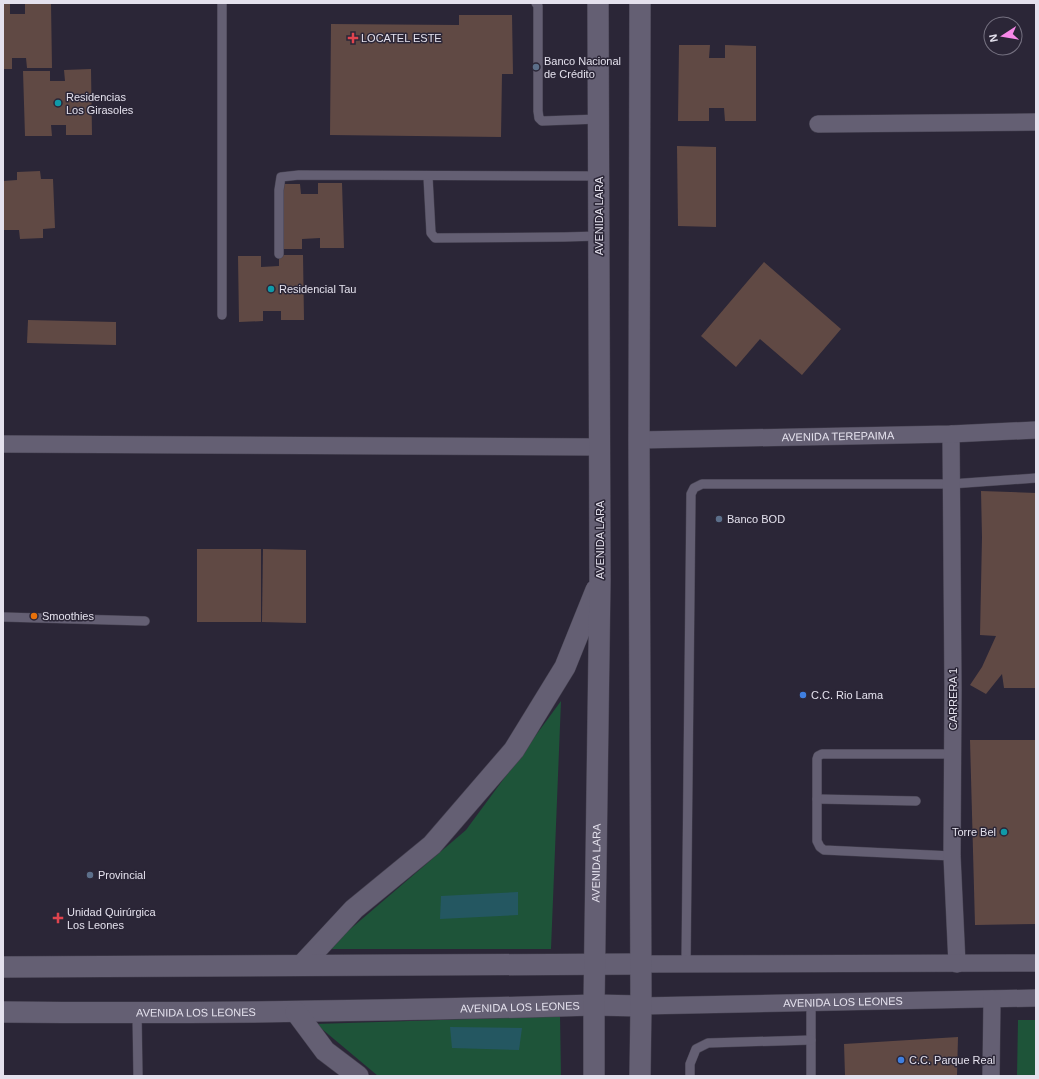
<svg xmlns="http://www.w3.org/2000/svg" width="1039" height="1079" font-family="Helvetica,sans-serif">
<style>
.green{fill:#1e5439}
.water{fill:#245761}
.building{fill:#604944}
.lines{fill:none;stroke-linecap:round;stroke-linejoin:round}
.service-casing{stroke:#454150;stroke-width:10}
.minor-casing{stroke:#454150;stroke-width:18}
.tertiary-casing{stroke:#454150;stroke-width:22}
.service{stroke:#645f73;stroke-width:9}
.minor{stroke:#645f73;stroke-width:17}
.tertiary{stroke:#645f73;stroke-width:21}
.health-dot{fill:#e0444e;stroke:#2b2637;stroke-width:1.5}
.service-dot{fill:#5c6f8a;stroke:#2b2637;stroke-width:1.5}
.culture-dot{fill:#0f9aa8;stroke:#2b2637;stroke-width:1.5}
.food-dot{fill:#e8710a;stroke:#2b2637;stroke-width:1.5}
.shop-dot{fill:#3f7fe0;stroke:#2b2637;stroke-width:1.5}
.labels{text-anchor:middle;stroke-width:3;stroke-linejoin:round;paint-order:stroke}
.poi-label{font-size:11px;fill:#e4e1ed;stroke:#2b2637;text-anchor:start}
.street-label{font-size:11px;fill:#e4e1ed;stroke:#2b2637}
</style>
<rect width="100%" height="100%" fill="#2b2637"/>
<!-- green -->
<g class="green">
<polygon points="561,701 551,949 327,949 466,830"/>
<polygon points="560,1016 561,1076 378,1076 316,1024"/>
<polygon points="1018,1020 1036,1020 1036,1076 1017,1076"/>
</g>
<!-- water -->
<g class="water">
<polygon points="518,892 518,915 440,919 441,896"/>
<polygon points="450,1027 522,1028 519,1050 452,1048"/>
</g>
<!-- building -->
<g class="building">
<polygon points="25,3 51,3 52,68 27,68 26,58 12,58 12,69 3,69 3,4 10,4 10,14 25,14"/>
<polygon points="459,15 512,15 513,74 502,74 501,137 330,135 331,24 459,25"/>
<polygon points="679,45 710,45 709,58 725,58 725,45 756,46 756,121 725,121 724,108 709,108 709,121 678,121"/>
<polygon points="91,69 92,135 66,135 66,125 51,125 52,136 25,136 23,71 50,71 50,81 65,81 64,70"/>
<polygon points="677,146 716,147 716,227 678,226"/>
<polygon points="40,171 41,179 53,179 55,228 43,229 43,238 20,239 19,230 4,230 3,181 17,180 17,172"/>
<polygon points="318,183 342,183 344,248 320,248 320,238 302,239 302,249 278,249 277,184 300,184 301,194 318,194"/>
<polygon points="279,255 303,255 304,320 281,320 281,311 263,311 263,321 239,322 238,256 261,256 261,267 279,266"/>
<polygon points="764,262 841,329 802,375 760,339 736,367 701,336"/>
<polygon points="28,320 116,322 116,345 27,343"/>
<polygon points="981,491 1036,493 1036,688 1004,688 1002,674 986,694 970,685 982,667 996,636 980,635 982,537"/>
<rect x="197" y="549" width="64" height="73"/>
<polygon points="263,549 306,550 306,623 262,622"/>
<polygon points="970,740 1036,740 1036,924 975,925"/>
<polygon points="958,1037 957,1076 845,1076 844,1044"/>
</g>
<g class="lines">
<defs>
<g id="service">
<polyline points="536,3 538,6 538,111 539,118 542,121 599,119"/>
<polyline points="428,177 431,233 435,238 564,237 599,236"/>
<polyline points="279,254 279,190 281,177 299,175 599,176"/>
<polyline points="222,315 222,3"/>
<polyline points="3,617 145,621"/>
<polyline points="817,799 916,801"/>
<polyline points="952,856 824,850 820,847 817,841 817,759 818,756 822,754 953,754"/>
<polyline points="686,964 691,494 694,488 702,484 951,484 1036,478"/>
<polyline points="811,1002 811,1076"/>
<polyline points="137,1013 138,1076"/>
<polyline points="690,1076 690,1064 696,1049 708,1043 811,1040"/>
</g>
<g id="minor">
<polyline points="818,124 1036,122"/>
<polyline points="951,434 953,689 952,856 957,964"/>
<path id="s1" d="M639,440L951,434L1036,430"/>
<polyline points="3,444 600,447"/>
<polyline points="641,964 1036,963"/>
<path id="s2" d="M641,1006L1036,998"/>
<polyline points="991,1076 992,999"/>
</g>
<g id="tertiary">
<polyline points="302,965 354,909 432,845 514,750 565,667 596,590"/>
<polyline points="3,967 641,964"/>
<path id="s3" d="M3,1012C200,1014 397,1011 594,1005L641,1006"/>
<polyline points="296,1012 325,1051 358,1076"/>
<path id="s4" d="M594,1076V1005L600,579L598,3"/>
<polyline points="640,1076 641,1006 639,440 640,3"/>
</g>
</defs>
<!-- service casing -->
<use href="#service" class="service-casing"/>
<!-- minor casing -->
<use href="#minor" class="minor-casing"/>
<!-- tertiary casing -->
<use href="#tertiary" class="tertiary-casing"/>
<!-- service -->
<use href="#service" class="service"/>
<!-- minor -->
<use href="#minor" class="minor"/>
<!-- tertiary -->
<use href="#tertiary" class="tertiary"/>
</g>
<!-- markers -->
<g class="health-dot">
<path d="M351 32h4v4h4v4h-4v4h-4v-4h-4v-4h4z"/>
<path d="M56 912h4v4h4v4h-4v4h-4v-4h-4v-4h4z"/>
</g>
<g class="service-dot">
<circle cx="536" cy="67" r="4"/>
<circle cx="719" cy="519" r="4"/>
<circle cx="90" cy="875" r="4"/>
</g>
<g class="culture-dot">
<circle cx="58" cy="103" r="4"/>
<circle cx="271" cy="289" r="4"/>
<circle cx="1004" cy="832" r="4"/>
</g>
<circle class="food-dot" cx="34" cy="616" r="4"/>
<g class="shop-dot">
<circle cx="803" cy="695" r="4"/>
<circle cx="901" cy="1060" r="4"/>
</g>
<g class="labels">
<!-- poi labels -->
<g class="poi-label">
<text x="361" y="42">LOCATEL ESTE</text>
<text x="544" y="65">Banco Nacional<tspan x="544" dy="13">de Crédito</tspan></text>
<text x="66" y="101">Residencias<tspan x="66" dy="13">Los Girasoles</tspan></text>
<text x="279" y="293">Residencial Tau</text>
<text x="727" y="523">Banco BOD</text>
<text x="42" y="620">Smoothies</text>
<text x="811" y="699">C.C. Rio Lama</text>
<text x="996" y="836" text-anchor="end">Torre Bel</text>
<text x="98" y="879">Provincial</text>
<text x="67" y="916">Unidad Quirúrgica<tspan x="67" dy="13">Los Leones</tspan></text>
<text x="909" y="1064">C.C. Parque Real</text>
</g>
<!-- street labels -->
<g class="street-label">
<text transform="translate(599 216) rotate(-90)" y="4">AVENIDA LARA</text>
<text dy="4" stroke="none"><textPath href="#s1" startOffset="199">AVENIDA TEREPAIMA</textPath></text>
<text transform="translate(600 540) rotate(-90)" y="4">AVENIDA LARA</text>
<text transform="translate(953 699) rotate(-90)" y="4">CARRERA 1</text>
<text dy="4" stroke="none"><textPath href="#s4" startOffset="213">AVENIDA LARA</textPath></text>
<text dy="4" stroke="none"><textPath href="#s2" startOffset="202">AVENIDA LOS LEONES</textPath></text>
<text dy="4" stroke="none"><textPath href="#s3" startOffset="517">AVENIDA LOS LEONES</textPath></text>
<text dy="4" stroke="none"><textPath href="#s3" startOffset="193">AVENIDA LOS LEONES</textPath></text>
</g>
</g>
<!-- border -->
<rect width="1039" height="1079" fill="none" stroke="#e4e1ed" stroke-width="8"/>
<!-- north arrow -->
<g transform="translate(1003 36) rotate(258)"><circle r="19" fill="#2b2637" stroke="#757180"/>
<path d="M0-3L7 15L0 10L-7 15Z" fill="#f888e9"/>
<text y="-6" font-size="11" font-weight="bold" text-anchor="middle" fill="#e4e1ed">N</text>
</g>
</svg>
